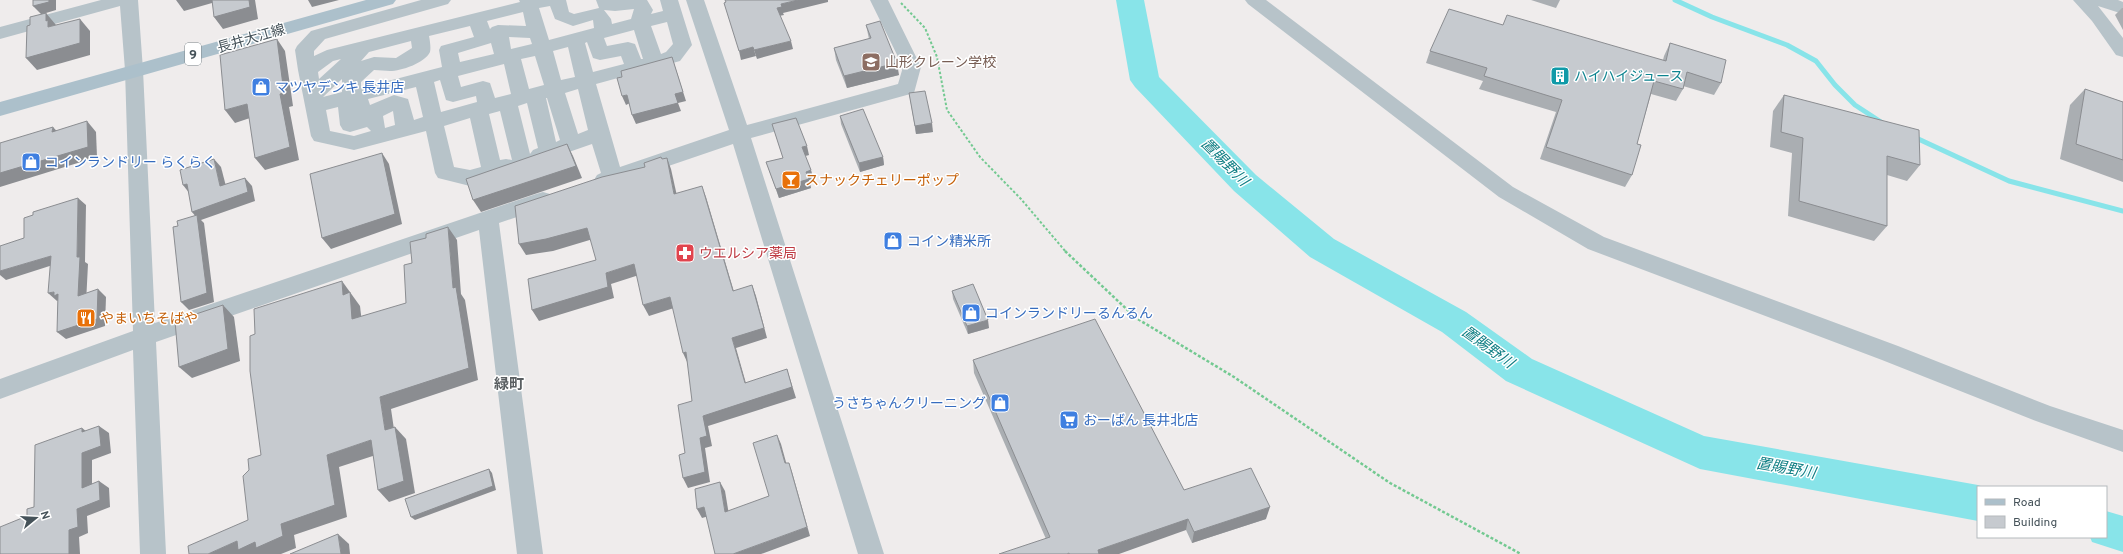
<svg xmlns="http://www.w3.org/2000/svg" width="2123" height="554" font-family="Overpass,'Noto Sans JP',sans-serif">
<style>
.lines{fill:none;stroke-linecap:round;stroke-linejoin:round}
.stream{stroke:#88e4e9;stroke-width:5}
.river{fill:#88e4e9;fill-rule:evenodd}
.path-far1{stroke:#73c991;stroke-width:2;stroke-dasharray:2.5 2;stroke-linecap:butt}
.path{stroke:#73c991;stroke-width:2.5;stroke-dasharray:3 2;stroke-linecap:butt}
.minor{fill:#b7c3c9;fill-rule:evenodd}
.major{fill:#acc0cb;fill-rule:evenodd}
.wall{fill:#aaaeb2}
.shaded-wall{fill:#8b8d91}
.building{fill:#c6cacf;stroke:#8b8d91}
.labels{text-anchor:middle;stroke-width:3;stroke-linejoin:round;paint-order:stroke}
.shield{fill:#fff;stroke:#7d868b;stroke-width:1}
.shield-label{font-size:13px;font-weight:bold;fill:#455259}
.street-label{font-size:14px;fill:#455259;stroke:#fff}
.education-label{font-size:14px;fill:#785e54;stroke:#fff;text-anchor:start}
.culture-label{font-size:14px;fill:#0d838f;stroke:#fff;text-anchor:start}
.shop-label{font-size:14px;fill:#366cbe;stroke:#fff;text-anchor:start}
.food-label{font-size:14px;fill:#c56008;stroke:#fff;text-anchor:start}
.health-label{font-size:14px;fill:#be3a42;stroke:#fff;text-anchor:start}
.water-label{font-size:15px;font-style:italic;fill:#107f84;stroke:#fff}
.neighbourhood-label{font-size:15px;font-weight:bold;fill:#595e61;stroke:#fff}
</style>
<rect width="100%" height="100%" fill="#efecec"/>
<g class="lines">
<!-- stream -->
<g class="stream">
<polyline points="1675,0 1712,17 1787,45 1816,61 1835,85 1855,105 1881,122"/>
<polyline points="1914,137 2009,181 2123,211"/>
</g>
<!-- river -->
<g class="river">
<polygon points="1116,0 1144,0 1159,77 1256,175 1334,239 1466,312 1532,359 1704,436 1978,485 1983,487 1978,487 1978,521 1700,469 1506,381 1442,332 1310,257 1234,191 1135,87 1130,80"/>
<polygon points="2106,511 2123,516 2123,552 2092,542 2090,537 2106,537"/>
</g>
<!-- path-far1 -->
<polyline class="path-far1" points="901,3 925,28 937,57 947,110 980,157 1021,199 1066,252"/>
<!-- path -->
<polyline class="path" points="1065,251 1136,318 1234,377 1390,483 1521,554"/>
<!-- minor -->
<g class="minor">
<polygon points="101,0 138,0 143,70 155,323 536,194 543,192 550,194 553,200 550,206 499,223 543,554 517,554 479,230 156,342 166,554 140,554 133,350 0,399 0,379 133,331 125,70 120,6 0,39 0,27"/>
<path d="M421,0H451L448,4L325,39L314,51V56L327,50L520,2L519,0H566L569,12L574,14L599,8L596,0H647L653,10L651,14L663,11L660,0H678L692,45L680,61L596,84L620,167L729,130L686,0H704L747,125L898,84L903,67L870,0H888L921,67L914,93L751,138L884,554H858L733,144L604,188L597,185L594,180L597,175L601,173L592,144L540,162L533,160L531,157L532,161L529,166L522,168L516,167L513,171L470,186L438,178L435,173L426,131L354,150L314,141L311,136L298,70L295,50L297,46L311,31ZM550,6L555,19L573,26L593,20L594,28L549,40L539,8ZM634,9L631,19L612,24L611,19L604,10L615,11ZM523,12L526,26L498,25L492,27L490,29L487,21ZM667,22L673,44L666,52L661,54L651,26ZM470,26L474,37L441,46L439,50L442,67L361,88V82L374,70C380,70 385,71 390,71C401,71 425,63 430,52C431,48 430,41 429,36ZM634,30L643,59H641L635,44L628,42L607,46L604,38ZM509,37L530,38L532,44L511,49ZM411,41L412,48L396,58L374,57L361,61L369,52ZM587,42L593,58L600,60L621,56L624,64L593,72L585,43ZM491,43L494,54L460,62L458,53ZM568,47L575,77L561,80L553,51ZM535,56L544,85L529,89L521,59ZM341,59L319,79L318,72L333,61ZM504,64L511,94L495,98L490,83L483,81L461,87L458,76ZM342,79V92L323,97ZM440,80L446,100L453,102L476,96L477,102L441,112L434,82ZM416,87L423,117L414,120L408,99L394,95L370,105L368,99ZM578,89L588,130L578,134L565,93ZM546,98H547L560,140L556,142ZM527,103L538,148L533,150L530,154L518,106ZM338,107L340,125L343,130L350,132L367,127L371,131L354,136L330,131L326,110ZM393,111L395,125L385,128L383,116ZM500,111L512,160L506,159L500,160L489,114ZM470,118L481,167L470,170L454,167L444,126Z"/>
<polygon points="1245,0 1266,0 1513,187 1604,237 1898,346 2050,406 2123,430 2123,452 2036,421 1882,360 1588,249 1499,197 1248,4"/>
<polygon points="2073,0 2118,0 2123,2 2123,14 2098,6 2123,38 2123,57 2116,55 2092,21"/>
</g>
<!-- major -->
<polygon class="major" points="366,0 396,0 393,4 0,116 0,102"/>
</g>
<!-- wall -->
<g class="wall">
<polygon points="1531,0 1560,0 1556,8"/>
<polygon points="2122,8 2123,8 2123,30 2115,15"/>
<polygon points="866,25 899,75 847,88 836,60 834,48 869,39"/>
<polygon points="1503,25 1663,60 1664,56 1670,43 1721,83 1714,95 1683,86 1683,89 1676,101 1651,94 1637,144 1632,175 1625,187 1540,159 1556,112 1479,89 1483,81 1426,63 1430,51"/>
<polygon points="2085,89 2123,102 2123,182 2060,159 2070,105"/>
<polygon points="909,93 933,132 916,134"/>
<polygon points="1784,95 1920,165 1907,181 1887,175 1887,226 1874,241 1788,216 1792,153 1770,147 1773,111"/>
<polygon points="840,116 883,157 884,165 860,172 841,124"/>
<polygon points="772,124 809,155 805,156 811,170 813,179 809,180 811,188 779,198 766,162 783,158"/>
<polygon points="952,291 989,328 968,334 953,299"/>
<polygon points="973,360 1184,490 1266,519 1192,543 1186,530 1046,539 974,373"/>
</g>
<!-- shaded-wall -->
<g class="shaded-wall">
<polygon points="49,0 56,0 56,10 46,13 56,25 48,27 41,14 33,6"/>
<polygon points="176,0 219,0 219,1 184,11"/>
<polygon points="249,0 256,0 255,0 258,19 223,29 214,17"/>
<polygon points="308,0 339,0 312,7"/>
<polygon points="798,0 828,0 828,2 783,13 784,15 779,16 777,8 781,4"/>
<polygon points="80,19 90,31 90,55 37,70 26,58"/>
<polygon points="277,39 285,51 293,106 289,107 299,160 265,170 255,158 280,94"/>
<polygon points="791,41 793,49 757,59 754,50"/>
<polygon points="753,47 756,56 741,60 739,51"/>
<polygon points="672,57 686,101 678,103 681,111 636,124 632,115"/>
<polygon points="897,63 899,75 847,88 844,76"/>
<polygon points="627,95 630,103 626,105 622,96"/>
<polygon points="247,104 256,116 235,123 225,110"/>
<polygon points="87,121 96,132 97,157 0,187 0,173"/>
<polygon points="932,123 933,132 916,134 915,126"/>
<polygon points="53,127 63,138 52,132"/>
<polygon points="567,144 573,156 582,178 481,212 473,200"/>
<polygon points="807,146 809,155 804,156 802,147"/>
<polygon points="382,153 389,164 402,224 331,249 322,238"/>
<polygon points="883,157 884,165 860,172 859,163"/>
<polygon points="667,158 671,169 679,205 674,194"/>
<polygon points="214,159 221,167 228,194 220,186"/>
<polygon points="811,170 813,179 809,180 811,188 779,198 776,189 806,172"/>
<polygon points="245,178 252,186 255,201 201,220 204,223 214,302 189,310 181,302 197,218 192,212"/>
<polygon points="187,184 190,194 183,185"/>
<polygon points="702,186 706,197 737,302 733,291"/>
<polygon points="78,198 86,205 85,262 88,264 86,303 78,296 77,257"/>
<polygon points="448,227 457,240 461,294 465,300 478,380 391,409 396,443 385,430 380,397 453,288"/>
<polygon points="587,228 593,239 553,251 526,255 519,244"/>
<polygon points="51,256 59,263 6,280 0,275 0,271"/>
<polygon points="634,264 639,275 611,284 614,298 539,321 532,310 606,273"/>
<polygon points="342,281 360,306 363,332 352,319 343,295"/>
<polygon points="752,285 756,296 767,338 736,348 749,394 745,383 732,338"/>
<polygon points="98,289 106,297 105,326 66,339 57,332"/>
<polygon points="54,292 58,294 59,300 57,301 48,293"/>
<polygon points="670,297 674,308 649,316 643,305"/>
<polygon points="223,305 234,317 240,361 192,378 179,367"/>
<polygon points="988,320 989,328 968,334 967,326"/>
<polygon points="686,352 688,364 683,353"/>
<polygon points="787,369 796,398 708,426 712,446 705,448 710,482 688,488 683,478 700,438 703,416"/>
<polygon points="99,426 109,433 111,453 92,460 92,495 82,488 82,453"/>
<polygon points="395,427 406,439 415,493 389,502 378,490"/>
<polygon points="82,428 91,435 82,432"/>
<polygon points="777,435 781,444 789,473 785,463"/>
<polygon points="371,440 382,453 339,467 347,517 294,535 296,548 281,554 208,554 237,541 281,524 327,455"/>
<polygon points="789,463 792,472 810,536 761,554 733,554 807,527"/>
<polygon points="489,469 492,473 496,490 415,520 411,517"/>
<polygon points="99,481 109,488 110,507 87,516 88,533 79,537 80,554 69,554 69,530 77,509"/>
<polygon points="720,482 725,491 730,521 725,512"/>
<polygon points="704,507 709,516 702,518 697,509"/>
<polygon points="1270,507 1266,519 1192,543 1194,532"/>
<polygon points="1188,519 1186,530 1119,554 1098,554 1098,550"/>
<polygon points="338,534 349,544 350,554 341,554"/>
</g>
<!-- building -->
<g class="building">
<polygon points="33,0 49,0 49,2 33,6"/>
<polygon points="212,0 249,0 250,7 214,17"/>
<polygon points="725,0 798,0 781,4 782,7 777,8 791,41 754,50 753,47 739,51 724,3 726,2"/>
<polygon points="1449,9 1503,25 1507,15 1666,61 1670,43 1726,60 1721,83 1687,72 1683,89 1654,81 1637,144 1641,145 1632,175 1546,147 1562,100 1484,76 1487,68 1430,51"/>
<polygon points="46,13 46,21 48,20 48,27 80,19 80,43 26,58 27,26 30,25 30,17"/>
<polygon points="880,21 897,63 844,76 834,48 871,38 866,25"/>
<polygon points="277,39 284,93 280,94 290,147 255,158 247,104 225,110 220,55"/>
<polygon points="672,57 683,92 675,94 678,103 632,115 627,95 622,96 617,78 622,77 621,71"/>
<polygon points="2085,89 2123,102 2123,160 2076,144"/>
<polygon points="925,91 932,123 915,126 909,93"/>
<polygon points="1784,95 1919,130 1920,165 1887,156 1887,226 1799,201 1803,138 1781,132"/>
<polygon points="863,109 883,157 859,163 840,116"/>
<polygon points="796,118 807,146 802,147 811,170 806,172 809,179 776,189 766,162 783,158 772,124"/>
<polygon points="87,121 88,147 0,173 0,143 53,127 52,132"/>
<polygon points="567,144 576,166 473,200 466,179"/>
<polygon points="382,153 395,214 322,238 310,174"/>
<polygon points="661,157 662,159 667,158 674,194 702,186 733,291 752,285 764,328 732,338 745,383 787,369 792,387 703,416 707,436 700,438 705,472 683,478 679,455 685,453 678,405 692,401 686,352 683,353 670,297 643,305 634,264 606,273 608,287 532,310 528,279 596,260 587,228 546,239 519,244 515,206 602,177 645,167 644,163"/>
<polygon points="214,159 220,186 245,178 248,192 192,212 187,184 183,185 180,170"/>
<polygon points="78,198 77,257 80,257 78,296 98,289 97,319 57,332 58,294 54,296 54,292 48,293 51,256 0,271 0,246 24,238 24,218 33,215 33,212"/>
<polygon points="197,215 207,293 181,302 173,227 178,226 177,221"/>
<polygon points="448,227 453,288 456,287 469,368 380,397 385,430 395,427 404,481 378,490 371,440 327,455 335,505 281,524 283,536 256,548 255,542 238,550 237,541 208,554 189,554 188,546 248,520 243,476 249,470 248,459 261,455 250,371 250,336 255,334 254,309 342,281 343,295 350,292 352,319 406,303 404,265 412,263 410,242 426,238 426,234"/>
<polygon points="973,284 988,320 967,326 952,291"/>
<polygon points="223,305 228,349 179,367 175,321"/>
<polygon points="1095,319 1184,490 1251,468 1270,507 1194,532 1188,519 1098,550 1099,554 1069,554 1069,553 1067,554 999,554 1050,537 973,360"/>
<polygon points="99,426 101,446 82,453 82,488 99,481 100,500 77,509 78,527 69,530 69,554 0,554 0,527 27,516 27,509 34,507 35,445 82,428 82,432"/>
<polygon points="777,435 785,463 789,463 807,527 733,554 715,554 704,507 697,509 695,489 720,482 725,512 769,496 753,443"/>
<polygon points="489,469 493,486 411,517 405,499"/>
<polygon points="338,534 341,554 290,554"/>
</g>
<!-- icons -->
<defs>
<symbol id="school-square" viewBox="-11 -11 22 22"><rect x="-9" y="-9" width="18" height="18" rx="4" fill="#8d6e63" stroke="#fff"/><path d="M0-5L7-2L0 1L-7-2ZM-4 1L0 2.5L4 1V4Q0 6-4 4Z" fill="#fff"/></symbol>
<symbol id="building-square" viewBox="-11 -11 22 22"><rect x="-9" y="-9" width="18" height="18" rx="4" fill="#0f9aa8" stroke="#fff"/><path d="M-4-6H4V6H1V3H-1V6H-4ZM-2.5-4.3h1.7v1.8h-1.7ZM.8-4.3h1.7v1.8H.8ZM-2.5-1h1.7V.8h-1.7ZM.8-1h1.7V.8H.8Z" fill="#fff"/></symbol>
<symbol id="shop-square" viewBox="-11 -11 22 22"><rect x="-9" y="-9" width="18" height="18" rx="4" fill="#3f7fe0" stroke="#fff"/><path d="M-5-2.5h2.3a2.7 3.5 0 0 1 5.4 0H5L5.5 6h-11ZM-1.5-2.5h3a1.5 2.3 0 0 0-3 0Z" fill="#fff"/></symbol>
<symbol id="bar-square" viewBox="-11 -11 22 22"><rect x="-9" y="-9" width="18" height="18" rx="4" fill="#e8710a" stroke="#fff"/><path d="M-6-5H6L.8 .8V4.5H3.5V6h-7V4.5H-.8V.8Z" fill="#fff"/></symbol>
<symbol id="pharmacy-square" viewBox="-11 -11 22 22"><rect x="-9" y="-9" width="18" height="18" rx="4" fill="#e0444e" stroke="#fff"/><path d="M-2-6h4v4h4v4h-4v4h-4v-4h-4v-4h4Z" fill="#fff"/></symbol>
<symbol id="restaurant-square" viewBox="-11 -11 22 22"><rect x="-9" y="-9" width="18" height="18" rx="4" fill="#e8710a" stroke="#fff"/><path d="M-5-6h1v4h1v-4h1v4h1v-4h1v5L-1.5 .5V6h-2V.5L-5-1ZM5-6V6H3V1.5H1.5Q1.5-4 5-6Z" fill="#fff"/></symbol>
<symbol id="supermarket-square" viewBox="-11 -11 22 22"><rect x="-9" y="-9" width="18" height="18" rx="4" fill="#3f7fe0" stroke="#fff"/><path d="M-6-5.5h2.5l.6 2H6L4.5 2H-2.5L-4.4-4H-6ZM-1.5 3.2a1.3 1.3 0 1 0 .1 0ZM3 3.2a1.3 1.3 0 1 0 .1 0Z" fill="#fff"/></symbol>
</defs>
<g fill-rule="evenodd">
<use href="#school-square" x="860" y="51" width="22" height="22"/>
<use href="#building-square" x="1549" y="65" width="22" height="22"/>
<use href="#shop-square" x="250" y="76" width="22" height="22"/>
<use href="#shop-square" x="20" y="151" width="22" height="22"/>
<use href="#bar-square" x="780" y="169" width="22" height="22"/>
<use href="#shop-square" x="882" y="230" width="22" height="22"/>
<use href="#pharmacy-square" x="674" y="242" width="22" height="22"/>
<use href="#shop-square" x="960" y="302" width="22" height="22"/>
<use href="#restaurant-square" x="75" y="307" width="22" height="22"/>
<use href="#shop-square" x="989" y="392" width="22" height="22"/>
<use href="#supermarket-square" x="1058" y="409" width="22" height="22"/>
</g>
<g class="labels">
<!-- shield labels -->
<rect class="shield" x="185" y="43" width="16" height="22" rx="3"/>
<g class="shield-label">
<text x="193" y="59">9</text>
</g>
<!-- street labels -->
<g class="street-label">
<text transform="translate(251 38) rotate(-16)" y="5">長井大江線</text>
</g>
<!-- education labels -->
<g class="education-label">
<text x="885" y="67">山形クレーン学校</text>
</g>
<!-- culture labels -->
<g class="culture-label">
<text x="1574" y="81">ハイハイジュース</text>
</g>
<!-- shop labels -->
<g class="shop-label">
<text x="275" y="92">マツヤデンキ 長井店</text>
<text x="45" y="167">コインランドリー らくらく</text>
<text x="907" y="246">コイン精米所</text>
<text x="985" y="318">コインランドリーるんるん</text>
<text x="986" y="408" text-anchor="end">うさちゃんクリーニング</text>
<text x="1083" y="425">おーばん 長井北店</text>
</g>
<!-- food labels -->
<g class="food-label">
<text x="805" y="185">スナックチェリーポップ</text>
<text x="100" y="323">やまいちそばや</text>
</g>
<!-- health labels -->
<g class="health-label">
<text x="699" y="258">ウエルシア薬局</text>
</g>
<!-- water labels -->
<g class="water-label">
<text transform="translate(1225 162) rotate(45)" y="5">置賜野川</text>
<text transform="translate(1488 347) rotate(36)" y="5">置賜野川</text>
<text transform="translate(1786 468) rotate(10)" y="5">置賜野川</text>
</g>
<!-- neighbourhood labels -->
<g class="neighbourhood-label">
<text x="509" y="389">緑町</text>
</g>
</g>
<!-- legend -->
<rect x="1977" y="486" width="130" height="52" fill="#ffffff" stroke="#b5babd"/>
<rect x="1985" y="499" width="20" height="6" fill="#acc0cb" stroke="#b5babd"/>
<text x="2013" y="506" font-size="12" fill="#455259">Road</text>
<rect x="1985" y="516" width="20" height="12" fill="#c6cacf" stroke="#b5babd"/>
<text x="2013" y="526" font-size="12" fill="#455259">Building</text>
<!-- north arrow -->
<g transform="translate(36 518) rotate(72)" stroke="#ffffff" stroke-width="3" paint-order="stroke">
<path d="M0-3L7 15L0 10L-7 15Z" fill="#455259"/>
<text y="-6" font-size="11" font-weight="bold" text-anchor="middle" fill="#455259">N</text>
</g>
</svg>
